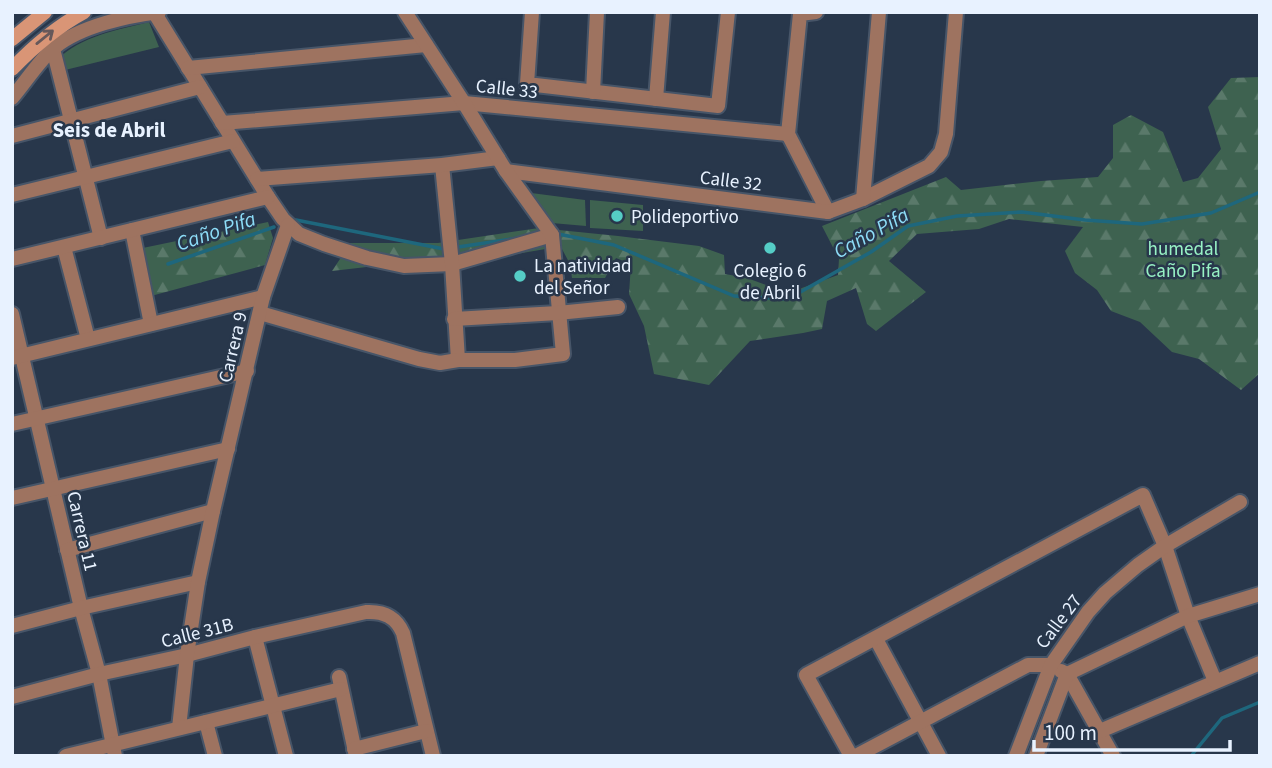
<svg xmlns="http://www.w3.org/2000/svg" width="1272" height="768" font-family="'Source Sans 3',sans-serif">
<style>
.green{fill:#3e6250}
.forest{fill:url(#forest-firs)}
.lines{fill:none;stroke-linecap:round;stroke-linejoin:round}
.stream{stroke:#1e677d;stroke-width:3.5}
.minor-casing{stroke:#475568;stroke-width:18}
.secondary-casing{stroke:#475568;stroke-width:18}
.minor{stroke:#9e7360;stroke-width:14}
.secondary{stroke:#d99576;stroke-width:14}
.oneway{stroke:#66585a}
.poi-dot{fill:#55cdc6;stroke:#28374b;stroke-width:2.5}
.labels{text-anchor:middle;stroke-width:5;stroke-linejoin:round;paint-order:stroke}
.street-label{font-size:19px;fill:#e8f2ff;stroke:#28374b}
.poi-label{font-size:19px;fill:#e8f2ff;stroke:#28374b;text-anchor:start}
.park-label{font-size:19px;fill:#97f1c4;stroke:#28374b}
.neighbourhood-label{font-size:21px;font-weight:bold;fill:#e8f2ff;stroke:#28374b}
.water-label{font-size:21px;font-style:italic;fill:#8ddcf7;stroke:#28374b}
</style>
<defs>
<pattern id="forest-firs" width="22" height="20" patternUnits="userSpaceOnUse" patternTransform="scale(1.75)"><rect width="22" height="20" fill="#3e6250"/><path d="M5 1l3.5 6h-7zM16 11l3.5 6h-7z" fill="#5a796a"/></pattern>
</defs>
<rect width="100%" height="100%" fill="#28374b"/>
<!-- green -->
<g class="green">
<path d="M149,22L159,47L61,71L57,60C81,36 117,30 149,22Z"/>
<polygon points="516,191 585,200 586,226 540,222"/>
<polygon points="590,200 643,205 643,231 590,228"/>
</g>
<!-- forest -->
<g class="forest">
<polygon points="1260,77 1260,373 1241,390 1199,359 1172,352 1140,322 1111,311 1097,290 1075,273 1065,251 1083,227 1009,219 979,229 917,234 889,261 926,292 876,331 867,324 856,288 827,301 822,329 803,333 750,341 709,385 654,374 644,326 629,294 631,264 616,258 605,278 572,278 570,264 562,249 551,248 417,271 375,266 332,271 344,253 332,243 438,243 539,228 618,236 699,246 724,255 725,274 747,278 788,293 838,275 839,259 822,226 946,177 961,190 1041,181 1098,177 1113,158 1113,125 1131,115 1163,132 1183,182 1198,178 1221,149 1208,107 1231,78"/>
<polygon points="268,222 273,238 265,265 151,296 138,249"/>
</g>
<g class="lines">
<!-- stream -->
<g class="stream">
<polyline points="296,220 444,249"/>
<polyline points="558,234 614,245 734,296 788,299 871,252 908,226 957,216 1022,212 1085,220 1142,224 1211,213 1260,192"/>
<polyline points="458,247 518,238"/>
<polyline points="168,264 274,227"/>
<polyline points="1191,756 1222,718 1260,702"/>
</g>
<defs>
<g id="minor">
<polyline points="154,12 268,197 283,219 299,234 324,244 367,258 404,266 452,264 552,235"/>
<polyline points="532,12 527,84 718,106 728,12"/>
<polyline points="816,12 800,14 788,134 828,212"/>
<polyline points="53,49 101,238"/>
<polyline points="188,68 426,45"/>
<polyline points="593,92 597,12"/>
<path d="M12,98C25,83 40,59 55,47C81,26 127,16 159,12"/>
<polyline points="656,99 663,12"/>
<polyline points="222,123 464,103 788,134"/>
<polyline points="12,136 200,87"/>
<polyline points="442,165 452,264 458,360"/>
<polyline points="506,171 828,212 863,199 929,166 941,152 946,134 956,12"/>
<polyline points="257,179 442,165 498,158"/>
<polyline points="12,195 233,141"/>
<polyline points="863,199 879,12"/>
<polyline points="132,230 151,324"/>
<polyline points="64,247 88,339"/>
<polyline points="12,259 268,197"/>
<polyline points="260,313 419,359 440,363 458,360 515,360 563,354 552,235 506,171 464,103 405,12"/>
<polyline points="12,314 81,608 99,674 115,756"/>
<polyline points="454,319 558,313 618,307"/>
<polyline points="12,358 263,297"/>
<polyline points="12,424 247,371"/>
<polyline points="12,498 228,449"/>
<polyline points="67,550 213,511"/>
<polyline points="12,626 81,608 198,582"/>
<polyline points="255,637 286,756"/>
<polyline points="876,639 939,756"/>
<polyline points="1061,671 1067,674 1113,756"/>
<polyline points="339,677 356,756"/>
<path d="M12,697L99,674L187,655L255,637L366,612C384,611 396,617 403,633L433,756"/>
<polyline points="206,722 215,756"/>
<polyline points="179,728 187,655 198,582 213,511 263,297 288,225"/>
<polyline points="1100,731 1260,663"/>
<polyline points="354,749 426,731"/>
<polyline points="66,756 341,689"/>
<polyline points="851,756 806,675 1143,495 1165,546 1188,616 1215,681"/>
<polyline points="856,756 1028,665 1051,665"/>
<polyline points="1016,756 1051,665 1088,612 1105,593 1138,565 1165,546 1240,502"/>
<polyline points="1036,756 1067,674 1188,616 1260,594"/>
</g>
<g id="secondary">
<polyline points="12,39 45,12"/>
<path d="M12,69C34,46 56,27 84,12"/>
</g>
</defs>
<!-- minor casing -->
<use href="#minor" class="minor-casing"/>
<!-- secondary casing -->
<use href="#secondary" class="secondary-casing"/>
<!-- minor -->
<use href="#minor" class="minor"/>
<!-- secondary -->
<use href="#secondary" class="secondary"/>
</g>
<!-- one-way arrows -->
<defs><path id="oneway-shaft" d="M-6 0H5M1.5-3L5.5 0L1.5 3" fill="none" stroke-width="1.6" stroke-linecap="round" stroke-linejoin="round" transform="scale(1.75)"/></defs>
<use class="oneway" href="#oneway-shaft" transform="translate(45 37) rotate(-39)"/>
<!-- markers -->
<g class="poi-dot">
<circle cx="617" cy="216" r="7"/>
<circle cx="770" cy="248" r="7"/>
<circle cx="520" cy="276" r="7"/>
</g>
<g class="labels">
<!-- street labels -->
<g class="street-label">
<text transform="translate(507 88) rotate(6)" y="7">Calle 33</text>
<text transform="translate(731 180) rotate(7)" y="7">Calle 32</text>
<text transform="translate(232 347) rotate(-77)" y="7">Carrera 9</text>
<text transform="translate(83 531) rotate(77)" y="7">Carrera 11</text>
<text transform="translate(1058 621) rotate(-53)" y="7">Calle 27</text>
<text transform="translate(197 632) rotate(-14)" y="7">Calle 31B</text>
</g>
<!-- poi labels -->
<g class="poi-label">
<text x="631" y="223">Polideportivo</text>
<text x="534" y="272">La natividad<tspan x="534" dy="22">del Señor</tspan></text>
<text x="770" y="277" text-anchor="middle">Colegio 6<tspan x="770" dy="22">de Abril</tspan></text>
</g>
<!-- park labels -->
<g class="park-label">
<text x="1183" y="255">humedal<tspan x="1183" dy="22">Caño Pifa</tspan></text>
</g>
<!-- neighbourhood labels -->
<g class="neighbourhood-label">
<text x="109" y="137">Seis de Abril</text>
</g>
<!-- water labels -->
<g class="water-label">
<text transform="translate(216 231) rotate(-19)" y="7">Caño Pifa</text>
<text transform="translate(871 233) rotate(-29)" y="7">Caño Pifa</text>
</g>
</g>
<!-- border -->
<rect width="1272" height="768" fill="none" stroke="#e8f2ff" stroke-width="28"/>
<!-- scale -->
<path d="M1034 740v10h196v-10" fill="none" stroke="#e8f2ff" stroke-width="3.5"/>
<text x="1044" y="740" font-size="21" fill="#e8f2ff" stroke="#28374b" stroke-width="5" paint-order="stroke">100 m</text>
</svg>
